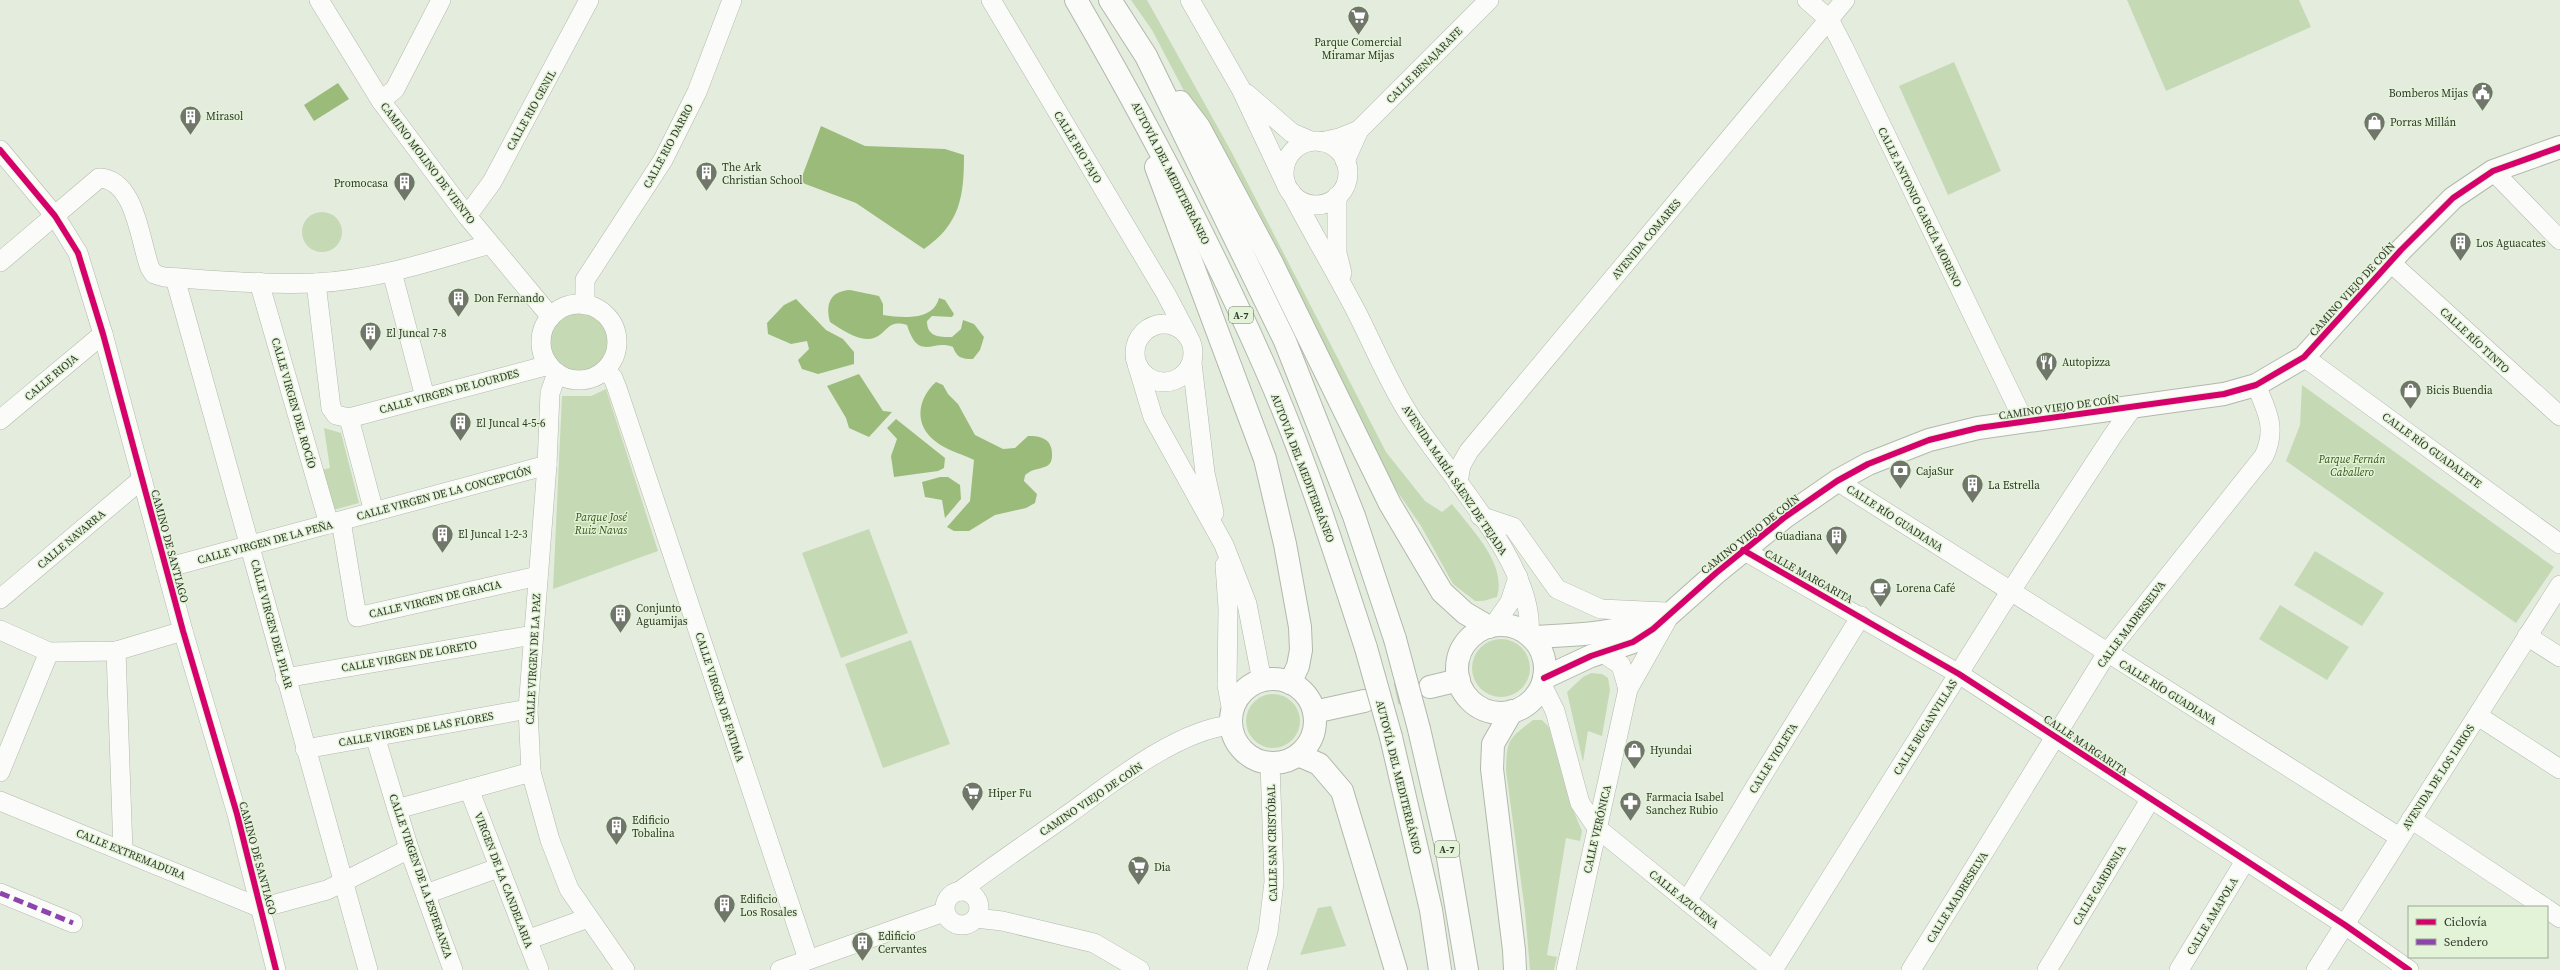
<svg xmlns="http://www.w3.org/2000/svg" width="2560" height="970" font-family="'Source Serif 4',serif">
<style>
.green{fill:#c6d9b5}
.water{fill:#9abb79}
.lines{fill:none;stroke-linecap:round;stroke-linejoin:round}
.secondary-tunnel{stroke:#c0c9ba;stroke-width:22;stroke-dasharray:22 11;stroke-linecap:butt}
.street-casing{stroke:#b1b8ab;stroke-width:20}
.secondary-casing{stroke:#b1b8ab;stroke-width:24}
.highway-casing{stroke:#b1b8ab;stroke-width:24}
.street{stroke:#fbfcfa;stroke-width:19}
.secondary{stroke:#fbfcfa;stroke-width:22}
.highway{stroke:#fbfcfa;stroke-width:22}
.highway-bridge-casing{stroke:#b1b8ab;stroke-width:24;stroke-linecap:butt}
.highway-bridge{stroke:#fbfcfa;stroke-width:22}
.quiet{stroke:#8e44ad;stroke-width:5;stroke-dasharray:10 5;stroke-linecap:butt}
.cycleway-casing{stroke:#e3f3d7;stroke-width:8}
.cycleway{stroke:#d6006c;stroke-width:6}
.labels{text-anchor:middle;stroke-width:3;stroke-linejoin:round;paint-order:stroke}
.shield{fill:#e3f3d7;stroke:#666f5f;stroke-width:1}
.shield-label{font-size:10px;font-weight:bold;fill:#31372c}
.poi-label{font-size:11px;fill:#31372c;stroke:#e3f3d7;text-anchor:start}
.street-label{font-size:11px;fill:#31372c;stroke:#e3f3d7}
.park-label{font-size:11px;font-style:italic;fill:#355114;stroke:#e3f3d7}
</style>
<rect width="100%" height="100%" fill="#e4eddd"/>
<!-- green -->
<g class="green">
<path d="M1131,0H1147L1231,151L1386,452L1425,501L1442,512L1452,504C1471,529 1507,563 1497,597L1483,601H1475L1453,584L1421,526L1386,475L1152,30Z"/>
<polygon points="2127,0 2299,0 2311,27 2166,91"/>
<polygon points="1954,62 2001,171 1948,195 1899,86"/>
<circle cx="322" cy="232" r="20"/>
<circle cx="579" cy="342" r="29"/>
<polygon points="2302,385 2554,567 2516,623 2286,461 2300,425"/>
<polygon points="606,389 658,551 553,589 562,396 591,396"/>
<polygon points="324,428 341,433 359,503 333,510 321,470 330,468"/>
<polygon points="869,529 908,633 841,658 802,553"/>
<polygon points="2315,551 2384,593 2362,626 2294,585"/>
<polygon points="2280,605 2349,647 2327,680 2259,639"/>
<circle cx="1501" cy="668" r="29"/>
<polygon points="911,640 950,744 883,768 845,664"/>
<polygon points="1591,673 1602,674 1608,678 1610,690 1602,736 1588,731 1583,762 1567,692 1583,677"/>
<circle cx="1273" cy="721" r="27"/>
<path d="M1533,720H1542L1549,727L1569,800L1582,831L1580,841L1566,838L1547,955L1557,957L1554,970H1530L1525,911L1506,771C1507,738 1508,740 1533,720Z"/>
<polygon points="1331,906 1346,946 1300,955 1318,908"/>
</g>
<!-- water -->
<g class="water">
<polygon points="338,83 349,99 314,121 304,105"/>
<path d="M821,126L865,146L945,149L964,155C964,197 960,224 924,249L856,203L800,182Z"/>
<path d="M850,290L879,296L883,304V315C903,318 933,321 939,298L945,300L954,314L952,317L932,316L927,321C927,337 939,337 952,337L961,329L963,320L974,324L984,337L980,350L973,359C962,359 957,358 953,347C933,338 919,363 907,325C887,319 888,333 874,338C860,343 841,329 830,322C825,303 831,291 850,290Z"/>
<polygon points="796,299 826,330 843,339 854,352 854,364 818,374 802,369 798,360 809,349 807,341 791,344 768,334 767,323 784,305"/>
<polygon points="859,374 883,411 892,412 869,437 849,428 846,418 827,386"/>
<path d="M936,382L943,385L948,394L958,404L975,435L1003,449L1015,448L1028,436C1034,436 1040,436 1046,440C1050,443 1052,448 1052,454C1053,471 1038,466 1028,473C1024,475 1025,477 1024,481L1037,494L1035,503L1026,508L995,515L969,531H954L947,527L970,501L974,460C962,454 946,450 935,441C913,424 918,398 936,382Z"/>
<polygon points="896,419 945,458 944,468 938,471 894,477 891,456 897,439 887,428"/>
<polygon points="940,477 948,477 960,485 961,499 945,518 942,500 925,497 922,482"/>
</g>
<g class="lines">
<!-- secondary-tunnel -->
<polyline class="secondary-tunnel" points="1364,701 1426,687"/>
<defs>
<g id="street">
<polyline points="319,0 381,101 467,216 551,317"/>
<polyline points="991,0 1166,294 1187,334"/>
<polyline points="1190,0 1241,89 1285,182"/>
<polyline points="1807,0 1829,19 1843,46 2024,421"/>
<polyline points="1247,94 1292,133 1311,141"/>
<polyline points="381,101 395,89 441,0"/>
<polyline points="1359,130 1489,0"/>
<circle cx="1316" cy="173" r="32"/>
<polyline points="1321,142 1339,138 1359,130 1345,161"/>
<polyline points="0,150 55,216 78,253 103,334 183,631 237,814 276,970"/>
<polyline points="2493,171 2560,240"/>
<path d="M1291,192C1312,232 1335,271 1356,311C1373,344 1387,379 1407,411C1443,470 1536,564 1529,634"/>
<polyline points="1337,196 1337,253 1342,273"/>
<polyline points="467,216 492,182 589,0"/>
<path d="M0,262L99,178C136,179 140,243 150,268L154,274L164,277C214,280 265,285 315,283C375,280 433,261 490,244"/>
<polyline points="2390,262 2560,416"/>
<polyline points="392,272 425,397"/>
<polyline points="175,278 368,970"/>
<polyline points="259,282 329,524"/>
<polyline points="316,283 331,408 336,415 349,418 549,365"/>
<circle cx="579" cy="342" r="38"/>
<polyline points="585,305 585,280 663,160 697,92 732,0"/>
<circle cx="1164" cy="353" r="29"/>
<polyline points="2304,357 2560,544"/>
<polyline points="1192,363 1205,473 1214,513"/>
<polyline points="1138,367 1153,417 1224,545 1247,604 1262,681"/>
<polyline points="605,370 613,378 617,388 808,959"/>
<polyline points="557,373 550,393 547,465 528,709 531,772 550,840 569,889 625,970"/>
<polyline points="349,418 374,512"/>
<polyline points="0,420 103,334"/>
<polyline points="1837,481 2399,837"/>
<polyline points="1458,483 1461,465 1469,451 1845,0"/>
<polyline points="1480,516 1513,527 1557,589 1601,609 1666,612"/>
<polyline points="341,521 357,617 538,576"/>
<polyline points="1743,550 1959,674 2345,925 2409,970"/>
<polyline points="1225,565 1228,608 1227,685 1232,712"/>
<polyline points="166,568 547,465"/>
<polyline points="0,599 142,479"/>
<polyline points="1494,625 1510,602 1518,577"/>
<polyline points="0,630 49,652 116,651 183,631"/>
<polyline points="2527,636 2560,657"/>
<polyline points="116,651 123,851"/>
<polyline points="1603,653 1621,665 1628,689"/>
<polyline points="285,678 533,635"/>
<polyline points="1542,685 1555,711 1580,803 1597,828 1772,970"/>
<polyline points="2478,716 2560,769"/>
<polyline points="375,736 409,849 453,970"/>
<polyline points="305,749 528,709"/>
<polyline points="0,772 49,652"/>
<polyline points="469,789 539,970"/>
<polyline points="0,801 261,908 327,890 409,849"/>
<polyline points="397,809 531,772"/>
<polyline points="2411,819 2544,907"/>
<circle cx="962" cy="908" r="17"/>
<path d="M960,891C996,864 1033,839 1070,813C1113,782 1178,730 1231,725"/>
<polyline points="0,893 73,923"/>
<polyline points="426,894 498,868"/>
<polyline points="1687,901 1757,784 1861,616"/>
<polyline points="2547,909 2560,918"/>
<polyline points="976,918 1002,921 1094,943 1140,970"/>
<polyline points="527,940 588,918"/>
<polyline points="780,970 944,912"/>
<polyline points="1257,970 1268,932 1274,882 1270,763"/>
<polyline points="1566,970 1628,689 1667,620"/>
<polyline points="1773,970 2001,606 2113,435 2133,407"/>
<path d="M1911,970L2107,653L2264,456C2277,428 2267,411 2256,385"/>
<polyline points="2047,970 2150,800"/>
<polyline points="2179,970 2245,861"/>
<polyline points="2316,970 2560,585"/>
</g>
<g id="secondary">
<circle cx="1501" cy="669" r="44"/>
<path d="M1531,637C1573,635 1616,635 1655,617"/>
<polyline points="1544,678 1591,656 1633,642 1653,629 1716,573 1785,517 1837,481 1868,464 1929,440 1978,428 2224,394 2256,385 2304,357 2401,250 2453,198 2493,171 2560,147"/>
<circle cx="1273" cy="721" r="42"/>
<polyline points="1430,687 1459,680"/>
<polyline points="1314,712 1364,701"/>
</g>
<g id="highway">
<path d="M1076,0C1145,119 1209,240 1264,365C1305,457 1335,553 1366,648"/>
<polyline points="1110,0 1146,56 1285,341 1354,516 1395,639"/>
<polyline points="1180,102 1199,127 1272,263 1390,504 1442,592 1465,613 1489,627"/>
<polyline points="1156,167 1265,459 1285,544 1300,627 1301,650 1298,666 1290,683"/>
<polyline points="1512,711 1493,744 1492,769 1514,950 1515,970"/>
<polyline points="1419,729 1446,846 1467,970"/>
<polyline points="1391,737 1431,910 1440,970"/>
<polyline points="1298,755 1319,764 1342,791 1396,970"/>
</g>
</defs>
<!-- street casing -->
<use href="#street" class="street-casing"/>
<!-- secondary casing -->
<use href="#secondary" class="secondary-casing"/>
<!-- highway casing -->
<use href="#highway" class="highway-casing"/>
<!-- street -->
<use href="#street" class="street"/>
<!-- secondary -->
<use href="#secondary" class="secondary"/>
<!-- highway -->
<use href="#highway" class="highway"/>
<defs>
<g id="highway-bridge">
<polyline points="1395,639 1419,729"/>
<polyline points="1366,648 1391,737"/>
</g>
</defs>
<!-- highway-bridge casing -->
<use href="#highway-bridge" class="highway-bridge-casing"/>
<!-- highway-bridge -->
<use href="#highway-bridge" class="highway-bridge"/>
<!-- quiet -->
<polyline class="quiet" points="0,893 73,923"/>
<defs>
<g id="cycleway">
<polyline points="0,150 55,216 78,253 103,334 183,631 237,814 276,970"/>
<polyline points="1743,550 1959,674 2345,925 2409,970"/>
<polyline points="1544,678 1591,656 1633,642 1653,629 1716,573 1785,517 1837,481 1868,464 1929,440 1978,428 2224,394 2256,385 2304,357 2401,250 2453,198 2493,171 2560,147"/>
</g>
</defs>
<!-- cycleway casing -->
<use href="#cycleway" class="cycleway-casing"/>
<!-- cycleway -->
<use href="#cycleway" class="cycleway"/>
</g>
<!-- icons -->
<defs>
<symbol id="supermarket-pin" viewBox="-11 -11 22 30"><path d="M0 17L-7.5 6A9.5 9.5 0 1 1 7.5 6Z" fill="#70776a" stroke="#e3f3d7"/><path d="M-6-5.5h2.5l.6 2H6L4.5 2H-2.5L-4.4-4H-6ZM-1.5 3.2a1.3 1.3 0 1 0 .1 0ZM3 3.2a1.3 1.3 0 1 0 .1 0Z" fill="#fff"/></symbol>
<symbol id="civic-pin" viewBox="-11 -11 22 30"><path d="M0 17L-7.5 6A9.5 9.5 0 1 1 7.5 6Z" fill="#70776a" stroke="#e3f3d7"/><path d="M-.6-6.5H3V-4.5H.6V-3L4-1V1h2V6H-6V1h2V-1L-.6-3ZM-1.2 2.5V6h2.4V2.5Z" fill="#fff"/></symbol>
<symbol id="building-pin" viewBox="-11 -11 22 30"><path d="M0 17L-7.5 6A9.5 9.5 0 1 1 7.5 6Z" fill="#70776a" stroke="#e3f3d7"/><path d="M-4-6H4V6H1V3H-1V6H-4ZM-2.5-4.3h1.7v1.8h-1.7ZM.8-4.3h1.7v1.8H.8ZM-2.5-1h1.7V.8h-1.7ZM.8-1h1.7V.8H.8Z" fill="#fff"/></symbol>
<symbol id="shop-pin" viewBox="-11 -11 22 30"><path d="M0 17L-7.5 6A9.5 9.5 0 1 1 7.5 6Z" fill="#70776a" stroke="#e3f3d7"/><path d="M-5-2.5h2.3a2.7 3.5 0 0 1 5.4 0H5L5.5 6h-11ZM-1.5-2.5h3a1.5 2.3 0 0 0-3 0Z" fill="#fff"/></symbol>
<symbol id="restaurant-pin" viewBox="-11 -11 22 30"><path d="M0 17L-7.5 6A9.5 9.5 0 1 1 7.5 6Z" fill="#70776a" stroke="#e3f3d7"/><path d="M-5-6h1v4h1v-4h1v4h1v-4h1v5L-1.5 .5V6h-2V.5L-5-1ZM5-6V6H3V1.5H1.5Q1.5-4 5-6Z" fill="#fff"/></symbol>
<symbol id="bank-pin" viewBox="-11 -11 22 30"><path d="M0 17L-7.5 6A9.5 9.5 0 1 1 7.5 6Z" fill="#70776a" stroke="#e3f3d7"/><path d="M-6-4H6V4H-6ZM0-2.3a2.3 2.3 0 1 0 0 4.6a2.3 2.3 0 1 0 0-4.6Z" fill="#fff"/></symbol>
<symbol id="cafe-pin" viewBox="-11 -11 22 30"><path d="M0 17L-7.5 6A9.5 9.5 0 1 1 7.5 6Z" fill="#70776a" stroke="#e3f3d7"/><path d="M-5.5-4.5H6V0H3Q3 3.5 0 3.5H-2.5Q-5.5 3.5-5.5 0ZM3-3.2v2h1.7v-2ZM-6 4.5H4V6H-6Z" fill="#fff"/></symbol>
<symbol id="pharmacy-pin" viewBox="-11 -11 22 30"><path d="M0 17L-7.5 6A9.5 9.5 0 1 1 7.5 6Z" fill="#70776a" stroke="#e3f3d7"/><path d="M-2-6h4v4h4v4h-4v4h-4v-4h-4v-4h4Z" fill="#fff"/></symbol>
</defs>
<g fill-rule="evenodd">
<use href="#supermarket-pin" x="1346" y="4" width="25" height="34"/>
<use href="#civic-pin" x="2470" y="80" width="25" height="34"/>
<use href="#building-pin" x="178" y="104" width="25" height="34"/>
<use href="#shop-pin" x="2362" y="110" width="25" height="34"/>
<use href="#building-pin" x="694" y="160" width="25" height="34"/>
<use href="#building-pin" x="392" y="170" width="25" height="34"/>
<use href="#building-pin" x="2448" y="230" width="25" height="34"/>
<use href="#building-pin" x="446" y="286" width="25" height="34"/>
<use href="#building-pin" x="358" y="320" width="25" height="34"/>
<use href="#restaurant-pin" x="2034" y="350" width="25" height="34"/>
<use href="#shop-pin" x="2398" y="378" width="25" height="34"/>
<use href="#building-pin" x="448" y="410" width="25" height="34"/>
<use href="#bank-pin" x="1888" y="458" width="25" height="34"/>
<use href="#building-pin" x="1960" y="472" width="25" height="34"/>
<use href="#building-pin" x="430" y="522" width="25" height="34"/>
<use href="#building-pin" x="1824" y="524" width="25" height="34"/>
<use href="#cafe-pin" x="1868" y="576" width="25" height="34"/>
<use href="#building-pin" x="608" y="602" width="25" height="34"/>
<use href="#shop-pin" x="1622" y="738" width="25" height="34"/>
<use href="#supermarket-pin" x="960" y="780" width="25" height="34"/>
<use href="#pharmacy-pin" x="1618" y="790" width="25" height="34"/>
<use href="#building-pin" x="604" y="814" width="25" height="34"/>
<use href="#supermarket-pin" x="1126" y="854" width="25" height="34"/>
<use href="#building-pin" x="712" y="892" width="25" height="34"/>
<use href="#building-pin" x="850" y="930" width="25" height="34"/>
</g>
<g class="labels">
<!-- shield labels -->
<g class="shield">
<rect x="1229" y="307" width="24" height="16" rx="3"/>
<rect x="1435" y="841" width="24" height="16" rx="3"/>
</g>
<g class="shield-label">
<text x="1241" y="319">A-7</text>
<text x="1447" y="853">A-7</text>
</g>
<!-- poi labels -->
<g class="poi-label">
<text x="1358" y="46" text-anchor="middle">Parque Comercial<tspan x="1358" dy="13">Miramar Mijas</tspan></text>
<text x="2468" y="97" text-anchor="end">Bomberos Mijas</text>
<text x="206" y="120">Mirasol</text>
<text x="2390" y="126">Porras Millán</text>
<text x="722" y="171">The Ark<tspan x="722" dy="13">Christian School</tspan></text>
<text x="388" y="187" text-anchor="end">Promocasa</text>
<text x="2476" y="247">Los Aguacates</text>
<text x="474" y="302">Don Fernando</text>
<text x="386" y="337">El Juncal 7-8</text>
<text x="2062" y="366">Autopizza</text>
<text x="2426" y="394">Bicis Buendia</text>
<text x="476" y="427">El Juncal 4-5-6</text>
<text x="1916" y="475">CajaSur</text>
<text x="1988" y="489">La Estrella</text>
<text x="458" y="538">El Juncal 1-2-3</text>
<text x="1822" y="540" text-anchor="end">Guadiana</text>
<text x="1896" y="592">Lorena Café</text>
<text x="636" y="612">Conjunto<tspan x="636" dy="13">Aguamijas</tspan></text>
<text x="1650" y="754">Hyundai</text>
<text x="988" y="797">Hiper Fu</text>
<text x="1646" y="801">Farmacia Isabel<tspan x="1646" dy="13">Sanchez Rubio</tspan></text>
<text x="632" y="824">Edificio<tspan x="632" dy="13">Tobalina</tspan></text>
<text x="1154" y="871">Dia</text>
<text x="740" y="903">Edificio<tspan x="740" dy="13">Los Rosales</tspan></text>
<text x="878" y="940">Edificio<tspan x="878" dy="13">Cervantes</tspan></text>
</g>
<!-- street labels -->
<g class="street-label">
<text transform="translate(1424 65) rotate(-45)" y="4">CALLE BENAJARAFE</text>
<text transform="translate(531 110) rotate(-61)" y="4">CALLE RIO GENIL</text>
<text transform="translate(668 146) rotate(-62)" y="4">CALLE RIO DARRO</text>
<text transform="translate(1078 147) rotate(59)" y="4">CALLE RIO TAJO</text>
<text transform="translate(428 163) rotate(53)" y="4">CAMINO MOLINO DE VIENTO</text>
<text transform="translate(1171 173) rotate(63)" y="4">AUTOVÍA DEL MEDITERRÁNEO</text>
<text transform="translate(1920 207) rotate(64)" y="4">CALLE ANTONIO GARCÍA MORENO</text>
<text transform="translate(1646 239) rotate(-50)" y="4">AVENIDA COMARES</text>
<text transform="translate(2352 289) rotate(-48)" y="4">CAMINO VIEJO DE COÍN</text>
<text transform="translate(2475 340) rotate(43)" y="4">CALLE RÍO TINTO</text>
<text transform="translate(51 377) rotate(-40)" y="4">CALLE RIOJA</text>
<text transform="translate(449 391) rotate(-15)" y="4">CALLE VIRGEN DE LOURDES</text>
<text transform="translate(294 403) rotate(74)" y="4">CALLE VIRGEN DEL ROCÍO</text>
<text transform="translate(2059 407) rotate(-8)" y="4">CAMINO VIEJO DE COÍN</text>
<text transform="translate(2432 450) rotate(36)" y="4">CALLE RÍO GUADALETE</text>
<text transform="translate(1303 468) rotate(69)" y="4">AUTOVÍA DEL MEDITERRÁNEO</text>
<text transform="translate(1455 480) rotate(56)" y="4">AVENIDA MARÍA SÁENZ DE TEJADA</text>
<text transform="translate(444 493) rotate(-15)" y="4">CALLE VIRGEN DE LA CONCEPCIÓN</text>
<text transform="translate(1895 518) rotate(33)" y="4">CALLE RÍO GUADIANA</text>
<text transform="translate(1750 534) rotate(-38)" y="4">CAMINO VIEJO DE COÍN</text>
<text transform="translate(71 539) rotate(-40)" y="4">CALLE NAVARRA</text>
<text transform="translate(265 542) rotate(-15)" y="4">CALLE VIRGEN DE LA PEÑA</text>
<text transform="translate(170 546) rotate(75)" y="4">CAMINO DE SANTIAGO</text>
<text transform="translate(1809 576) rotate(29)" y="4">CALLE MARGARITA</text>
<text transform="translate(435 599) rotate(-13)" y="4">CALLE VIRGEN DE GRACIA</text>
<text transform="translate(272 624) rotate(75)" y="4">CALLE VIRGEN DEL PILAR</text>
<text transform="translate(2131 624) rotate(-53)" y="4">CALLE MADRESELVA</text>
<text transform="translate(409 656) rotate(-10)" y="4">CALLE VIRGEN DE LORETO</text>
<text transform="translate(533 659) rotate(-87)" y="4">CALLE VIRGEN DE LA PAZ</text>
<text transform="translate(2168 692) rotate(32)" y="4">CALLE RÍO GUADIANA</text>
<text transform="translate(720 697) rotate(72)" y="4">CALLE VIRGEN DE FATIMA</text>
<text transform="translate(1925 727) rotate(-58)" y="4">CALLE BUGANVILLAS</text>
<text transform="translate(416 729) rotate(-10)" y="4">CALLE VIRGEN DE LAS FLORES</text>
<text transform="translate(2086 745) rotate(34)" y="4">CALLE MARGARITA</text>
<text transform="translate(1773 758) rotate(-58)" y="4">CALLE VIOLETA</text>
<text transform="translate(1399 777) rotate(76)" y="4">AUTOVÍA DEL MEDITERRÁNEO</text>
<text transform="translate(2438 777) rotate(-57)" y="4">AVENIDA DE LOS LIRIOS</text>
<text transform="translate(1091 799) rotate(-34)" y="4">CAMINO VIEJO DE COÍN</text>
<text transform="translate(1597 829) rotate(-77)" y="4">CALLE VERÓNICA</text>
<text transform="translate(1272 843) rotate(-91)" y="4">CALLE SAN CRISTÓBAL</text>
<text transform="translate(131 854) rotate(22)" y="4">CALLE EXTREMADURA</text>
<text transform="translate(258 858) rotate(75)" y="4">CAMINO DE SANTIAGO</text>
<text transform="translate(421 876) rotate(71)" y="4">CALLE VIRGEN DE LA ESPERANZA</text>
<text transform="translate(504 880) rotate(69)" y="4">VIRGEN DE LA CANDELARIA</text>
<text transform="translate(2099 885) rotate(-59)" y="4">CALLE GARDENIA</text>
<text transform="translate(1957 897) rotate(-58)" y="4">CALLE MADRESELVA</text>
<text transform="translate(1684 899) rotate(39)" y="4">CALLE AZUCENA</text>
<text transform="translate(2212 916) rotate(-59)" y="4">CALLE AMAPOLA</text>
</g>
<!-- park labels -->
<g class="park-label">
<text x="2352" y="463">Parque Fernán<tspan x="2352" dy="13">Caballero</tspan></text>
<text x="601" y="521">Parque José<tspan x="601" dy="13">Ruiz Navas</tspan></text>
</g>
</g>
<!-- legend -->
<rect x="2408" y="906" width="140" height="52" fill="#e3f3d7" stroke="#9ca893"/>
<rect x="2416" y="919" width="20" height="6" fill="#d6006c" stroke="#9ca893"/>
<text x="2444" y="926" font-size="12" fill="#31372c">Ciclovía</text>
<rect x="2416" y="939" width="20" height="6" fill="#8e44ad" stroke="#9ca893"/>
<text x="2444" y="946" font-size="12" fill="#31372c">Sendero</text>
</svg>
